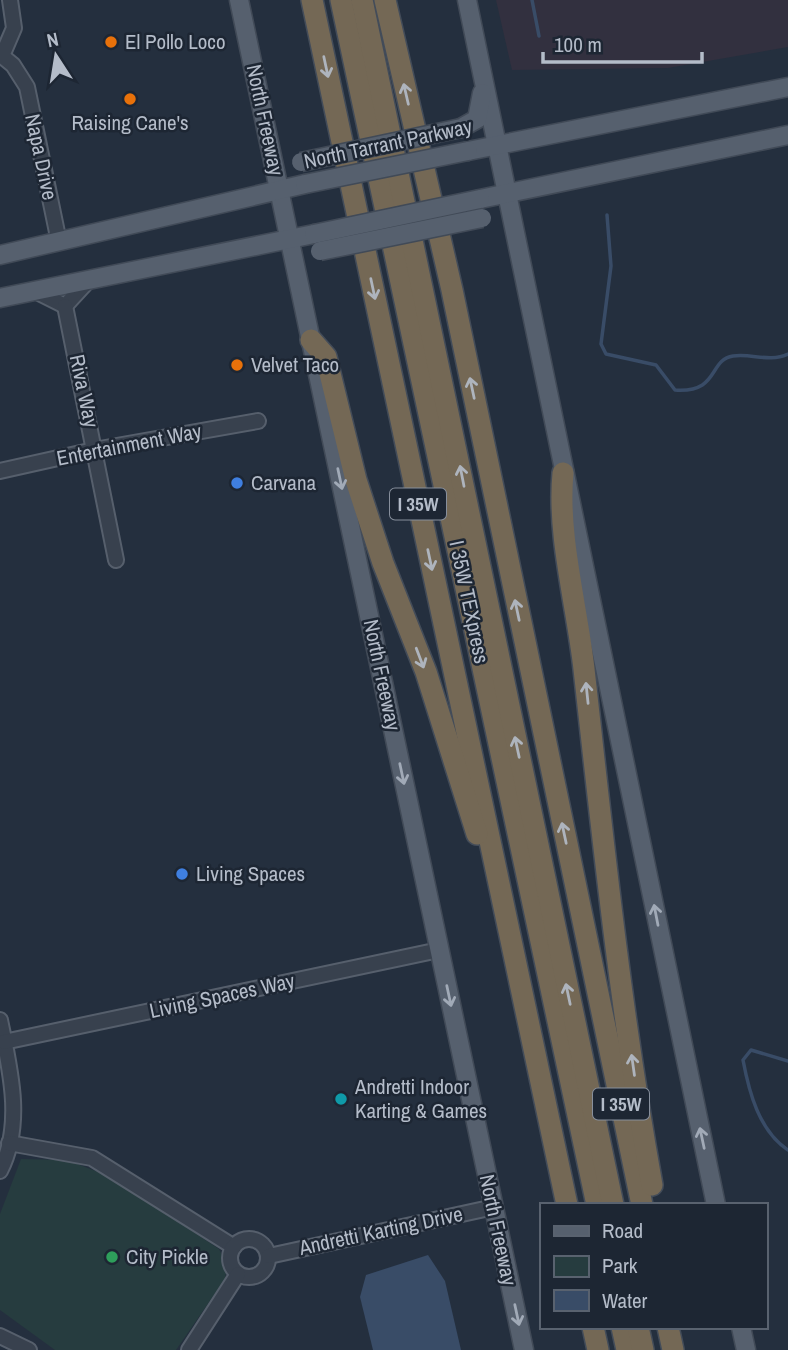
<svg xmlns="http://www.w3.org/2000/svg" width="788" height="1350" font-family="'Archivo Narrow',sans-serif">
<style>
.medical{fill:#32303f}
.green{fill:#263c3f}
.water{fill:#394c67}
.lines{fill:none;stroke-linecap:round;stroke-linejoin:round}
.stream{stroke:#394c67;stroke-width:3.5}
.minor-casing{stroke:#565f6c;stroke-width:18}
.major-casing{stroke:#414a57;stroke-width:21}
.highway-casing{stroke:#434c59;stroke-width:24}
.minor{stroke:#38414e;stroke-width:14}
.major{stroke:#56606e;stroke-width:18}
.highway{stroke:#746855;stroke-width:21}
.major-bridge-casing{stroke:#414a57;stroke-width:21;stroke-linecap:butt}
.major-bridge{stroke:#56606e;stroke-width:18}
.oneway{stroke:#aeb4bd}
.oneway2{stroke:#a1aab7}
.food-dot{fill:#e8710a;stroke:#1d2633;stroke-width:2.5}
.shop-dot{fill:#3f7fe0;stroke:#1d2633;stroke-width:2.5}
.culture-dot{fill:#0f9aa8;stroke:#1d2633;stroke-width:2.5}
.leisure-dot{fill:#2e9e5b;stroke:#1d2633;stroke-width:2.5}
.labels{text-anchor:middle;stroke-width:5;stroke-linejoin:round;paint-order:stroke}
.shield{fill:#1d2633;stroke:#878f9c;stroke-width:2}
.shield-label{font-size:19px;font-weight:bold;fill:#b4bcc9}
.poi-label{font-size:21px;fill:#b4bcc9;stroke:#1d2633;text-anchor:start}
.street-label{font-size:21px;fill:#b4bcc9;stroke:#1d2633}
</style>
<rect width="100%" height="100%" fill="#242f3e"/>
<!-- medical -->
<polygon class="medical" points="496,0 788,0 788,47 668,68 512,70"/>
<!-- green -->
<polygon class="green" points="21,1159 67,1160 111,1177 219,1249 227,1265 225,1279 176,1350 55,1350 0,1310 0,1214"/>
<!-- water -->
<polygon class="water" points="428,1255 445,1281 461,1350 373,1350 360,1297 366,1275"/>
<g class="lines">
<!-- stream -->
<g class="stream">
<polyline points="532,0 539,36"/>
<path d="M607,215L611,266L601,344L606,354L656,365L675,390C720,393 708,360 733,356C752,353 769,363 788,354"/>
<path d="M788,1061L751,1050L743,1060C749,1092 759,1131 788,1150"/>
</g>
<defs>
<g id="minor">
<polyline points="10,0 14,28 2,56 13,65 27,87 59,242"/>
<polyline points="35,291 65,306 88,281"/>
<polyline points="65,306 116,560"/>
<polyline points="0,471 94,450 258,421"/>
<path d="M0,1020C10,1069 24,1124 0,1171"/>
<polyline points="4,1042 439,950"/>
<polyline points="9,1143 92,1158 234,1247"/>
<circle cx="249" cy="1258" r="19"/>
<polyline points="269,1256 494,1207"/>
<polyline points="0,1336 29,1350"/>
<polyline points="189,1350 238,1274"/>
</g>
<g id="major">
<polyline points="239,0 524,1350"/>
<polyline points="467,0 716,1205"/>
<polyline points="461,128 477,119 482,93"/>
<polyline points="468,151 788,87"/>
<polyline points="480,199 788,135"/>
<polyline points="0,255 305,184"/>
<polyline points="0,298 314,234"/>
<polyline points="741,1327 746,1350"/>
</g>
<g id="highway">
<polyline points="312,0 567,1205"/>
<polyline points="341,0 597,1205"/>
<polyline points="362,0 613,1205"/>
<polyline points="385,0 452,290 642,1205"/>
<polyline points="311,340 326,357 356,480 383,563 426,672 477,834"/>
<path d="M563,473C557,535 577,606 584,669C603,841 621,1014 652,1185"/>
<polyline points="593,1327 598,1350"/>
<polyline points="622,1327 627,1350"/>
<polyline points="638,1327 643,1350"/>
<polyline points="668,1327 673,1350"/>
</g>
</defs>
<!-- minor casing -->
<use href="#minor" class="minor-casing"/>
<!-- major casing -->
<use href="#major" class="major-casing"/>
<!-- highway casing -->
<use href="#highway" class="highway-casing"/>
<!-- minor -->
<use href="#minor" class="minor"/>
<!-- major -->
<use href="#major" class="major"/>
<!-- highway -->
<use href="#highway" class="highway"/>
<defs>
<g id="major-bridge">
<polyline points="301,162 461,128"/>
<polyline points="305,184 468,151"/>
<polyline points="314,234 480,199"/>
<polyline points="320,251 482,218"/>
</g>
</defs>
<!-- major-bridge casing -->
<use href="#major-bridge" class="major-bridge-casing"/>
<!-- major-bridge -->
<use href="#major-bridge" class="major-bridge"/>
</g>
<!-- one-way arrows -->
<defs><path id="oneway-shaft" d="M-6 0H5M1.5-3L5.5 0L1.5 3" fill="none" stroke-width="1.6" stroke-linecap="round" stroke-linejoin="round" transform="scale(1.75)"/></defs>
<g class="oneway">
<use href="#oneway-shaft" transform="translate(326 67) rotate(78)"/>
<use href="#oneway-shaft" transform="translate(406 94) rotate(-103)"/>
<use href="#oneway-shaft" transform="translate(373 289) rotate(78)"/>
<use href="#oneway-shaft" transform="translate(472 388) rotate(-102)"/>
<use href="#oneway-shaft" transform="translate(462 476) rotate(-101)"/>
<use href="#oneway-shaft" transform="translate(430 560) rotate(78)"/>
<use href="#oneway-shaft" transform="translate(517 610) rotate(-102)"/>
<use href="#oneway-shaft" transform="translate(420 658) rotate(69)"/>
<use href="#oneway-shaft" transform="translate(587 693) rotate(-96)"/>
<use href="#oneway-shaft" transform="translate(517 747) rotate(-102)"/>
<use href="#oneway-shaft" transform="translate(564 833) rotate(-102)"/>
<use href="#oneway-shaft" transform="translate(568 994) rotate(-102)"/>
<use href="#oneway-shaft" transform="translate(633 1065) rotate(-98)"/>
</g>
<g class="oneway2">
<use href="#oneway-shaft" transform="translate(340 479) rotate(78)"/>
<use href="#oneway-shaft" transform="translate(402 774) rotate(78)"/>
<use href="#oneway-shaft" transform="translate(656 915) rotate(-101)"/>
<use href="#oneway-shaft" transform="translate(449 996) rotate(78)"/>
<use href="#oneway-shaft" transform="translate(702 1138) rotate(-102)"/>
<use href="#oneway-shaft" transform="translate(517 1315) rotate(78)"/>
</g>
<!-- markers -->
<g class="food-dot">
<circle cx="111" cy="42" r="7"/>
<circle cx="130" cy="99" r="7"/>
<circle cx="237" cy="365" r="7"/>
</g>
<g class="shop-dot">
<circle cx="237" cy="483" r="7"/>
<circle cx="182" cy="874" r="7"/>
</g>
<circle class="culture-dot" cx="341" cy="1099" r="7"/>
<circle class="leisure-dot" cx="112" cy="1257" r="7"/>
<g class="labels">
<!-- shield labels -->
<g class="shield">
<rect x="390" y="488.5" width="56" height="31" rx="5"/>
<rect x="593" y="1088.5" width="56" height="31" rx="5"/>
</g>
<g class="shield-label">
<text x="418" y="511">I 35W</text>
<text x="621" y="1111">I 35W</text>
</g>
<!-- poi labels -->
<g class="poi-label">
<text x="125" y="49">El Pollo Loco</text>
<text x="130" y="130" text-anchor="middle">Raising Cane's</text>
<text x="251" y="372">Velvet Taco</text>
<text x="251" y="490">Carvana</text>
<text x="196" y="881">Living Spaces</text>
<text x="355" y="1094">Andretti Indoor<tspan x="355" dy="24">Karting &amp; Games</tspan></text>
<text x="126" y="1264">City Pickle</text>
</g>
<!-- street labels -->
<g class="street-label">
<text transform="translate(265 120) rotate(78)" y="7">North Freeway</text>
<text transform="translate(388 144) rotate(-12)" y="7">North Tarrant Parkway</text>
<text transform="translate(41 157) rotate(78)" y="7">Napa Drive</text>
<text transform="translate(84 391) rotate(78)" y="7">Riva Way</text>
<text transform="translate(129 445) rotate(-11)" y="7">Entertainment Way</text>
<text transform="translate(469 602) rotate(78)" y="7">I 35W TEXpress</text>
<text transform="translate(382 675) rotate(78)" y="7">North Freeway</text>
<text transform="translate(222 996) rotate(-12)" y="7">Living Spaces Way</text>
<text transform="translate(498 1230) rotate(78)" y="7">North Freeway</text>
<text transform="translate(381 1231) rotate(-12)" y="7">Andretti Karting Drive</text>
</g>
</g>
<!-- legend -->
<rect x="540" y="1203" width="228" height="126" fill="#1d2633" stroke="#59626f" stroke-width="2"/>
<rect x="554" y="1226" width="35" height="10" fill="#56606e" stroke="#59626f" stroke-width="2"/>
<text x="602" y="1238" font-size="21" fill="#b4bcc9">Road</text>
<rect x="554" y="1256" width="35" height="21" fill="#263c3f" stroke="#59626f" stroke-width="2"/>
<text x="602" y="1273" font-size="21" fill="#b4bcc9">Park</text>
<rect x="554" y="1290" width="35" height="21" fill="#394c67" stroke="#59626f" stroke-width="2"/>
<text x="602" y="1308" font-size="21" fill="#b4bcc9">Water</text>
<!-- north arrow -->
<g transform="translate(56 56) rotate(348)" stroke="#1d2633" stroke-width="5" paint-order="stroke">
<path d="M0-5L12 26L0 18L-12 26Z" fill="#b4bcc9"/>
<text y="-10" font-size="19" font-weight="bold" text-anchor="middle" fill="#b4bcc9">N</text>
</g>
<!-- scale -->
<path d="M543 52v10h159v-10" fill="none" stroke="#b4bcc9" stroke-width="3.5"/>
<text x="554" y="52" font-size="21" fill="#b4bcc9" stroke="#1d2633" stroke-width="5" paint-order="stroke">100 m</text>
</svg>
